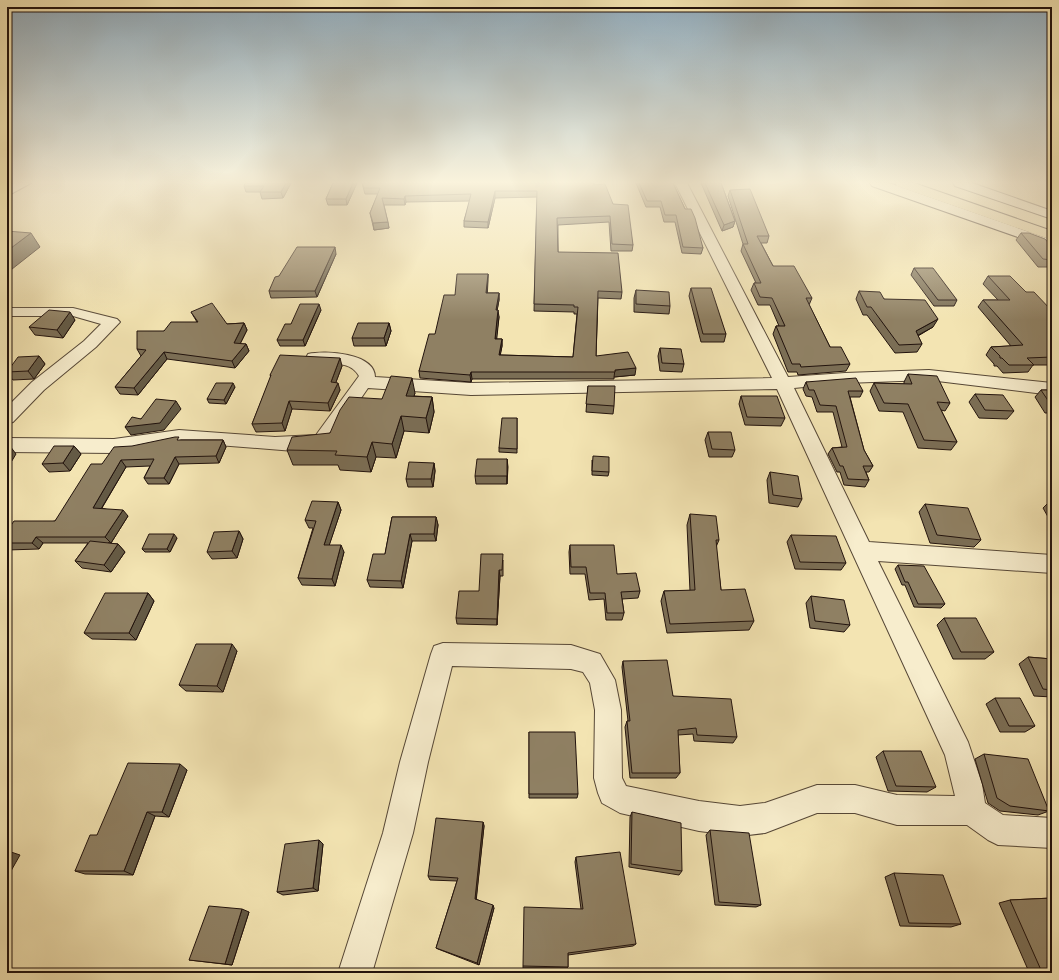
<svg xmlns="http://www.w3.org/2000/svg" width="1059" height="980" font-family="'IM FELL French Canon',serif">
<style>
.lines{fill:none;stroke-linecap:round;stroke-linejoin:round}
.street-casing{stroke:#564736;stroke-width:2}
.secondary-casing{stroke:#22130d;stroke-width:2}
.highway-casing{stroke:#22130d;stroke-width:2}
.street{fill:#f7edcd;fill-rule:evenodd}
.secondary{fill:#f7edcd;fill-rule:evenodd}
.highway{fill:#f3e4b2;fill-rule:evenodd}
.wall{fill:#7b6e55;stroke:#22130d}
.shaded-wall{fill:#645a45;stroke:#22130d}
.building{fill:#8f8063;stroke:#22130d}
</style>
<rect width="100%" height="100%" fill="#f3e4b2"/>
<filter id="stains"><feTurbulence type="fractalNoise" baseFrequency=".005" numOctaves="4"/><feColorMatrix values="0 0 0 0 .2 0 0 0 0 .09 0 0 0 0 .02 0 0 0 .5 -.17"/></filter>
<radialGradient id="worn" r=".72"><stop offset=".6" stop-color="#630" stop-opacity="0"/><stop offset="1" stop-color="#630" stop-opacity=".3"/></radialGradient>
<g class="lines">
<defs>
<g id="street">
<path d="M675,183H687L788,377L845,373L929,370L1052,383V395L929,380L845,383L794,388L869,542L1052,555V573L878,561L968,742L982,784L985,803L1003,815L1052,818V848L998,845L988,840L967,825H897L855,813H817L765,833L740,836L699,831L620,813L602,803L598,793L594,778L595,710L590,683L583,672L571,669L452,666L428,762L413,833L372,973H338L383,833L400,762L431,654L434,646L443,643L571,645L600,654L615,680L621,710L622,778L626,786L699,801L740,806L765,803L817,785H855L897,795L955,796L945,755L777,389L471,395L368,388L329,445L309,450L294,451L179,442L136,451L114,453L7,452V438L114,439L179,430L275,437L316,435L359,376C349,358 325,366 308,362L306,358L308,354C325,350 375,353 375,377L471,383L772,378Z"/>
<polygon points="7,308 73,308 117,319 120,322 96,347 44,390 13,422 7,424 7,407 32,382 84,341 101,324 73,316 7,316"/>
</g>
<g id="secondary">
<polygon points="15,183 31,183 7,196 7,187"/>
<polygon points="870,183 889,183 1052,240 1052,249 872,186"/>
<polygon points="953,183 972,183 1052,211 1052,219 955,186"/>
</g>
<polygon id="highway" points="895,183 914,183 1052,231 1052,240 897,186"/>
</defs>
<!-- street casing -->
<use href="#street" class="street-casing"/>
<!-- secondary casing -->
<use href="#secondary" class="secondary-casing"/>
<!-- highway casing -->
<use href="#highway" class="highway-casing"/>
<!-- street -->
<use href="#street" class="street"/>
<!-- secondary -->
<use href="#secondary" class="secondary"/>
<!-- highway -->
<use href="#highway" class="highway"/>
</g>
<!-- wall -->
<g class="wall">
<polygon points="291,183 283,198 262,199 260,192 246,192 244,186"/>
<polygon points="333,183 357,183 347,205 328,205 326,199"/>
<polygon points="362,183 594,183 594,185 613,204 633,245 632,251 611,251 609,222 558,225 558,252 622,292 621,299 598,298 596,356 635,375 614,377 614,379 472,379 471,382 420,378 419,371 455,295 488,274 487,293 499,293 499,300 497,310 499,317 496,339 502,339 502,346 500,355 573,357 577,314 574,314 574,312 534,311 537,197 495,198 488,228 464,227 464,221 470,201 406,202 405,205 384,205 389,228 374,230 370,213 378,194 365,194"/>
<polygon points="636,183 673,183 703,248 701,254 682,253 675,222 664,222 660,207 646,207"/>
<polygon points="701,183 721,183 735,221 733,227 722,231"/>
<polygon points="730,190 769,236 767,243 761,243 773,266 812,298 809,305 830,347 850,364 846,371 798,375 797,372 788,372 773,334 776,326 779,326 770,305 758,305 751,290 754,283 756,283 741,251 743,244 728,196"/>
<polygon points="1021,233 1052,247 1052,267 1038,267 1016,240"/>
<polygon points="336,254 317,297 271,298 269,291 279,276"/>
<polygon points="914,268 957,300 954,306 934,306 911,275"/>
<polygon points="988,276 1026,292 1052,311 1052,365 1033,365 1028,372 1003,373 997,366 994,366 994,364 986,355 991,347 1011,346 978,307 983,300 998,300 983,284"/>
<polygon points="691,288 726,334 724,342 701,342 689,296"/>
<polygon points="636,290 670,306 669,314 634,312 634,298"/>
<polygon points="859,291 884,299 933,327 918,336 922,344 917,352 895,353 867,315 863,315 856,299"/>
<polygon points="321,310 305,346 280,346 277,340 291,324"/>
<polygon points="191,312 227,324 244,323 247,330 240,344 246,344 249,351 235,368 167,359 138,395 120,394 115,387 141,356 137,349 164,331 197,322"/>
<polygon points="75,320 63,338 35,335 29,327"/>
<polygon points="389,323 391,331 386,346 354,346 352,338"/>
<polygon points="660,348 684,364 682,372 660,371 658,356"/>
<polygon points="39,356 45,364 34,379 13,380 7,373 7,371"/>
<polygon points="342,366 336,382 340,390 330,411 292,409 285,431 256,432 252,424 271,377 270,375"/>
<polygon points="908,374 950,403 945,411 941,410 957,442 951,450 918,448 903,412 879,411 870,391 874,383 904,384 904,382"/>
<polygon points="806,382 863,391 860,397 850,397 864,450 873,466 869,472 866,472 869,480 865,487 844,485 840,472 837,472 828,454 832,448 842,447 833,412 817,412 812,397 806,396 803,389"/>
<polygon points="588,386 614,406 613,414 586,412"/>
<polygon points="235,387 226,404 209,403 207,399"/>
<polygon points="1041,390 1052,390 1052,418 1048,413 1045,413 1035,397"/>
<polygon points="415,393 414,396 432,397 434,412 429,433 404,431 396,458 376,457 371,472 340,470 338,465 293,465 287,450 330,433 382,399"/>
<polygon points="975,394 1014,411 1007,419 979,418 969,402"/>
<polygon points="741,396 785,418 781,426 745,425 739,404"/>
<polygon points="517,418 517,453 499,452 499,448"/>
<polygon points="708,432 735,450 732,457 709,457 705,440"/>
<polygon points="181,440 223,440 226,447 219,463 179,464 169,484 148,484 144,478 150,466 126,467 102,508 128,516 111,543 108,543 118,544 125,552 111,572 82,568 75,561 88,543 43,543 39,549 7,550 7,531 55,521 102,464"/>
<polygon points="74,446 81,454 70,471 49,472 42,464"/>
<polygon points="507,459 507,484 476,484 475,476"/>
<polygon points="592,460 609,472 608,476 592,475"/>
<polygon points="434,463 435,471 433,487 408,487 406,479"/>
<polygon points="770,472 802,499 798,507 769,503 767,480"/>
<polygon points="1051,500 1052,501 1052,524 1043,508"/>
<polygon points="338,502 341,510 329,545 344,552 335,586 302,585 298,578 313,528 309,528 305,520"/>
<polygon points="925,504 981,540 974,547 930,543 919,512"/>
<polygon points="690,514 719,540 716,547 721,590 754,621 749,630 667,633 661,601 664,591 690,591 687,525"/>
<polygon points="392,517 436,517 438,525 436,541 412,541 403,588 370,587 367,580 385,554"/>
<polygon points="239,531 243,539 237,558 212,559 207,552"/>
<polygon points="791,535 846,563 841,570 795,569 787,542"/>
<polygon points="177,538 170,552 145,552 142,549"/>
<polygon points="570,545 617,574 640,591 638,598 622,599 624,613 622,620 606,620 604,599 589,600 585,574 570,574 569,552"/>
<polygon points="503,560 503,576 500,576 497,625 457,624 456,618 479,591"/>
<polygon points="898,565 945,604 941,608 914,607 905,585 902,585 895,569"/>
<polygon points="148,593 154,601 136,640 92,639 84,633"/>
<polygon points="811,596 850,625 844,632 810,628 806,603"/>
<polygon points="944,618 994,652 985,659 953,659 937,625"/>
<polygon points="237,651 223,692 186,691 179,685"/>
<polygon points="1028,657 1052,659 1052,697 1034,696 1019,664"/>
<polygon points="623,661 673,696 737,737 733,743 694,741 693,734 678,735 680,773 676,778 630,778 625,727 627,721 628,721 622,667"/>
<polygon points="995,698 1035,726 1025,732 1000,732 986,704"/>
<polygon points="529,732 578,794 577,798 529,798"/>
<polygon points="883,751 936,787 927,792 888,791 876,757"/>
<polygon points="984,754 1049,811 1038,815 1000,811 988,803 975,759"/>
<polygon points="187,770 169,817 155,816 133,875 85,874 75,871 97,835"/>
<polygon points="632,812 682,871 679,875 629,867 630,817"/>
<polygon points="483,822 484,826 476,899 494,908 479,965 438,949 436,948 457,881 430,880 428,876"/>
<polygon points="710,830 761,905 756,907 715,905 706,835"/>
<polygon points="319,840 323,844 318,891 283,895 277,892"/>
<polygon points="576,857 636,944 633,946 568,955 568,967 567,968 523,968 523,966 581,909 575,862"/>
<polygon points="894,873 961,924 951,927 900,926 885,877"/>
<polygon points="1052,898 1052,971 1029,972 999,903 1010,900"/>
<polygon points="249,912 232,965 189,960"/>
</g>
<!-- shaded-wall -->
<g class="shaded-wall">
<polygon points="286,183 291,183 283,198 281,192"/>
<polygon points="353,183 357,183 347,205 346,199"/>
<polygon points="495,191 495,198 488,228 488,222"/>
<polygon points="405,196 406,202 405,205 404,199"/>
<polygon points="735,221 733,227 722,231 724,225"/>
<polygon points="388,222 389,228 374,230 373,223"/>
<polygon points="31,233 40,247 7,273 7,251"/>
<polygon points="335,247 336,254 317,297 315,291"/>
<polygon points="488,274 488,281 487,299 486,293"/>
<polygon points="499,293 499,300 496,317 496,310"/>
<polygon points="319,304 321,310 305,346 303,340"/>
<polygon points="498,310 499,317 496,346 495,339"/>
<polygon points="70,312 75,320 63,338 57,330"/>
<polygon points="938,319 933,327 911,339 916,331"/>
<polygon points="244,323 247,330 237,350 234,343"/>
<polygon points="389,323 391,331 386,346 384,338"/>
<polygon points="502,339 502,346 499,362 499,355"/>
<polygon points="246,344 249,351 235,368 232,361"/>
<polygon points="164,352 167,359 138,395 134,388"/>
<polygon points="39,356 45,364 34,379 28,371"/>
<polygon points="340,358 342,366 333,390 331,382"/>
<polygon points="636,368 635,375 614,377 615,370"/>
<polygon points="471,372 472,379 471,382 470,375"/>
<polygon points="412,378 415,393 409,411 406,396"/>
<polygon points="233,383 235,387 226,404 224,400"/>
<polygon points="338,383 340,390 330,411 328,403"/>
<polygon points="432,397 434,412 429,433 426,418"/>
<polygon points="176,401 181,409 164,430 131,435 125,427"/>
<polygon points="289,401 292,409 285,431 282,423"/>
<polygon points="401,416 404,431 396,458 392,444"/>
<polygon points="223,440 226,447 219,463 216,456"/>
<polygon points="372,442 376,457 371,472 367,457"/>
<polygon points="10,446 16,454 7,469 7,451"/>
<polygon points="74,446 81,454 70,471 63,463"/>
<polygon points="175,457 179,464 169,484 164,478"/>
<polygon points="507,459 508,467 507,484"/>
<polygon points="121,460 126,467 98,514 93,508"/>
<polygon points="434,463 435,471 433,487 431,479"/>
<polygon points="338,502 341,510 327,552 324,545"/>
<polygon points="123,510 128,516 111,543 105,537"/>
<polygon points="436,517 438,525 436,541 434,534"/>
<polygon points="239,531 243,539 237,558 232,551"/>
<polygon points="174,534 177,538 170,552 167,549"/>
<polygon points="410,534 412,541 403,588 401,581"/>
<polygon points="36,537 43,543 39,549 32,543"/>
<polygon points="118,544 125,552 111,572 104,565"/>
<polygon points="341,545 344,552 335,586 332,579"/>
<polygon points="499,570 500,576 497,625 497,619"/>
<polygon points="148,593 154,601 136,640 129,633"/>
<polygon points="232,644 237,651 223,692 217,686"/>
<polygon points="180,764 187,770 169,817 162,812"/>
<polygon points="147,812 155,816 133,875 124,871"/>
<polygon points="483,822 484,826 476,902 475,899"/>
<polygon points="319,840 323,844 318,891 313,888"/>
<polygon points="8,851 20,855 7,878 7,853"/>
<polygon points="493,905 494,908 479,965 477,963"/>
<polygon points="242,909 249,912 232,965 225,964"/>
</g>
<!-- building -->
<g class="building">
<polygon points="245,183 286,183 281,192 260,192 264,186 244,186"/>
<polygon points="333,183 353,183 346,199 326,199"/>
<polygon points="362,183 594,183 594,185 605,184 613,204 628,205 633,245 612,244 610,216 557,218 558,252 618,253 622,292 598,291 596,356 628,352 636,368 615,370 615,372 471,372 470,375 419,371 429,334 435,334 444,295 455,295 457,274 488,274 486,293 499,293 496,310 498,310 495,339 502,339 499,355 573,357 578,307 574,307 574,305 534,304 537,191 495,191 488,222 464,221 471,194 405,196 404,199 382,198 388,222 373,223 370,213 380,188 364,188"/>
<polygon points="639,183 673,183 685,209 691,209 695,218 703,248 683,247 676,215 665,215 661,201 647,201"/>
<polygon points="705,183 721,183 735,221 724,225"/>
<polygon points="750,189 769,236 757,236 773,266 794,266 812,298 806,298 830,347 841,347 850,364 801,367 800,364 792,364 776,326 785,326 772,298 760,297 754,283 761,283 743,244 748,244 730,190"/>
<polygon points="7,231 31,233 7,251"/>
<polygon points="1021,233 1029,233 1045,239 1052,247 1052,260 1043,259"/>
<polygon points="297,247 335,247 315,291 269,291 275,277 279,276"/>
<polygon points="914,268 933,268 957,300 938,300"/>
<polygon points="988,276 1010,276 1026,292 1034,292 1052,311 1052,357 1027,358 1034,365 1009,365 1002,358 1000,358 1000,356 991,347 1023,345 983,300 1010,300"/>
<polygon points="691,288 711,288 726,334 703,334"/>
<polygon points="636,290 669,292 670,306 636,304"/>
<polygon points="859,291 880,292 884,299 925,300 938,319 916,331 922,344 899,345 871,307 867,307"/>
<polygon points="212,303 227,324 244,323 234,343 246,344 232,361 164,352 134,388 115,387 146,350 137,349 137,331 164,331 171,322 198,322 191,312"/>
<polygon points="300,304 319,304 303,340 277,340 285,324 291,324"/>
<polygon points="49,310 70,312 57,330 29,327"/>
<polygon points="358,323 389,323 384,338 352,338"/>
<polygon points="660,348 681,349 684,364 662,363"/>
<polygon points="280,355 340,358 331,382 338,383 328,403 289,401 282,423 252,424 271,375 270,375"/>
<polygon points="39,356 28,371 7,372 18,357"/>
<polygon points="908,374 937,376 950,403 937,402 957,442 924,440 908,404 884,403 874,383 912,384"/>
<polygon points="391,376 412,378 406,396 432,397 426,418 401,416 392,444 372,442 367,457 335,455 337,451 287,450 292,437 330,433 340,410 349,397 382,399"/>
<polygon points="856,378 863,391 848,391 864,450 873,466 863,466 869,480 848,479 843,466 840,466 832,448 847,447 836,406 820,405 814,390 809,390 806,382"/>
<polygon points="216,383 233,383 224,400 207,399"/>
<polygon points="588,386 615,386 614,406 586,404"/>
<polygon points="1041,390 1052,390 1052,405 1051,405"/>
<polygon points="975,394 1003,395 1014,411 985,410"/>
<polygon points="741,396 777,396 785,418 747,417"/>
<polygon points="156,399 176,401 160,423 125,427 132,417 141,419"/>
<polygon points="502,418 517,418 517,449 499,448"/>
<polygon points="708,432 731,432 735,450 712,449"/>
<polygon points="175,437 179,437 177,440 223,440 216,456 175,457 164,478 144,478 154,459 121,460 93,508 123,510 105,537 36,537 32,543 7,543 7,531 14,521 55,521 91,464 102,464 114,447 132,446"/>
<polygon points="7,446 10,446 7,451"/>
<polygon points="54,446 74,446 63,463 42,464"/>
<polygon points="593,456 609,457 609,472 592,471"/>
<polygon points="477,459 507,459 507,476 475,476"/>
<polygon points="409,462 434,463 431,479 406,479"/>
<polygon points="770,472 798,476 802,499 773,495"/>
<polygon points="312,501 338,502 324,545 341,545 332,579 298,578 316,521 305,520"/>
<polygon points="925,504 968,508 981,540 937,535"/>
<polygon points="690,514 716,516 719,540 716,540 721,590 745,589 754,621 670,624 664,591 695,590"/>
<polygon points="392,517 436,517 434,534 410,534 401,581 367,580 373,554 385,554"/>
<polygon points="239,531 232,551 207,552 214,532"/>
<polygon points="149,534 174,534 167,549 142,549"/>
<polygon points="791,535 836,536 846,563 800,562"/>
<polygon points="90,541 118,544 104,565 75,561"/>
<polygon points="570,545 614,545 617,574 636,573 640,591 621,592 624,613 607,613 605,593 590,593 586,567 571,567"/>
<polygon points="481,554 503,554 502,570 499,570 497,619 456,618 459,591 479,591"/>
<polygon points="898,565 924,566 945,604 918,604 908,582 905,582"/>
<polygon points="105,593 148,593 129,633 84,633"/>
<polygon points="811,596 844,600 850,625 815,621"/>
<polygon points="944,618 976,618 994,652 961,652"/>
<polygon points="196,644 232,644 217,686 179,685"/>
<polygon points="1028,657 1052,659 1052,690 1043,689"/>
<polygon points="667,660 673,696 731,699 737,737 697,735 696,728 678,730 680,773 632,773 627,721 630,721 623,661"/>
<polygon points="995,698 1020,698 1035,726 1009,726"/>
<polygon points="529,732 575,732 578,794 529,794"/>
<polygon points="883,751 921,751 936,787 896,786"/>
<polygon points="984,754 1028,759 1049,811 1010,806 997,798"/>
<polygon points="128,763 180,764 162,812 147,812 124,871 75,871 90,835 97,835"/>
<polygon points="632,812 681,823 682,871 631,864"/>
<polygon points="436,818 483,822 475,899 493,905 477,963 436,948 458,878 428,876"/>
<polygon points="710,830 749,833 761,905 719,902"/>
<polygon points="319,840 313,888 277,892 285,844"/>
<polygon points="620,852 636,944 568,953 568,967 523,966 524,907 583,909 576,857"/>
<polygon points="894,873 943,875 961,924 909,923"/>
<polygon points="1052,898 1052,970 1041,970 1010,900"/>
<polygon points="209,906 242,909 225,964 189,960"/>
</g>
<!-- sky -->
<linearGradient id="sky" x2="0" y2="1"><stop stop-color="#90abbc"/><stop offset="0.57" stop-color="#faf3dc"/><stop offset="1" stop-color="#faf3dc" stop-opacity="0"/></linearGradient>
<rect width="1059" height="320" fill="url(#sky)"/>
<!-- margin -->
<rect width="1059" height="980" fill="none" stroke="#f3e4b2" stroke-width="24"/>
<rect x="8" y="8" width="1043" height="964" fill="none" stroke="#22130d" stroke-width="2"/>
<rect x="12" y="12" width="1035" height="956" fill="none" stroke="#22130d"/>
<rect width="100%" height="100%" filter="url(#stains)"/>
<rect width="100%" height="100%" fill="url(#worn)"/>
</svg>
